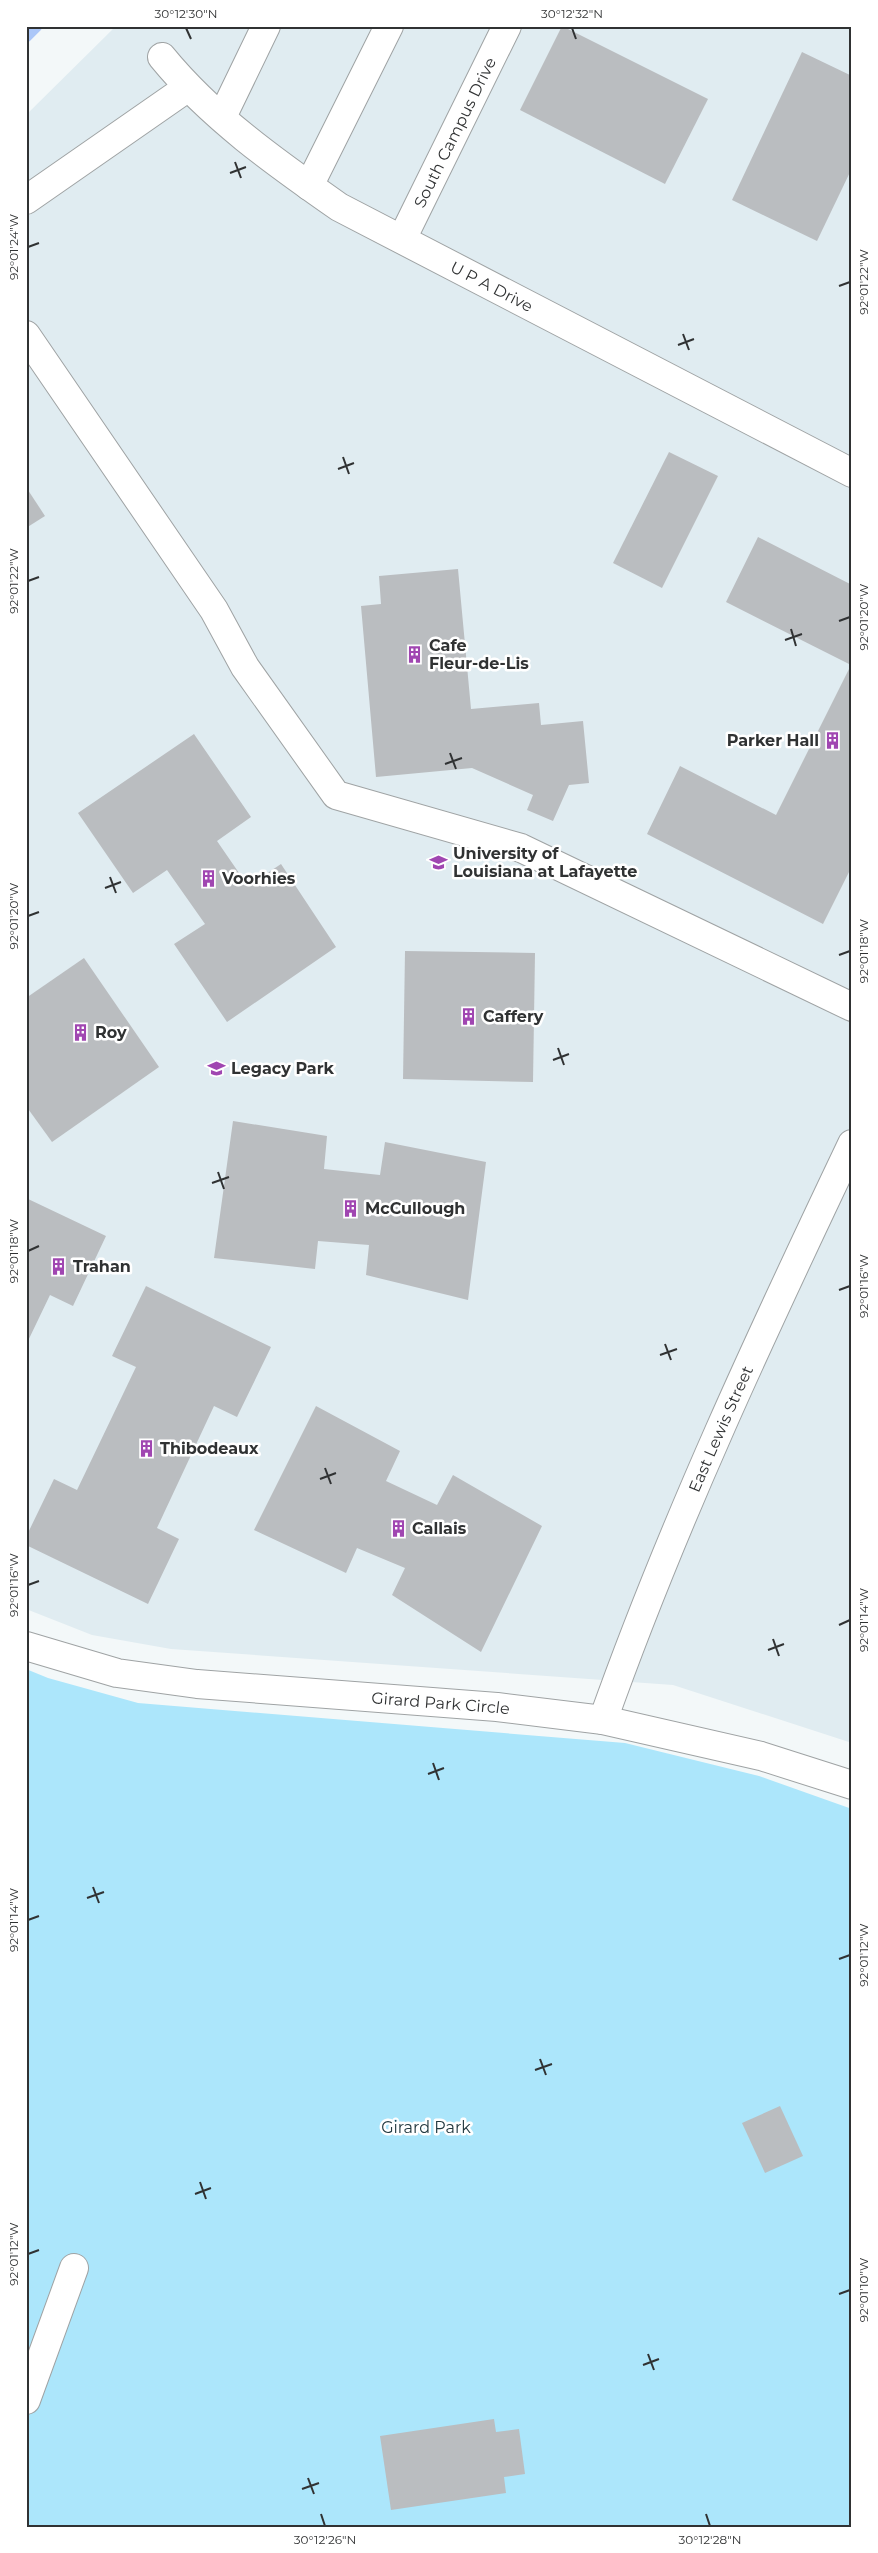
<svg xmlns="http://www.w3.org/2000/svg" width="878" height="2553" font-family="Montserrat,sans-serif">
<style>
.built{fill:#e0ecf1}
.green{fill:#ace6fb}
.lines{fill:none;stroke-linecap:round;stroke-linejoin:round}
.stream{stroke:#abc7f8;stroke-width:11}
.building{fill:#babdc0}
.minor-casing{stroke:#9fa3a4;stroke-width:30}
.minor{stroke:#fff;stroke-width:28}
.ticks{fill:none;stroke:#303233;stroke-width:2}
.labels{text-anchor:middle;stroke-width:5;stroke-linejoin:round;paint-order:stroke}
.street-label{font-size:16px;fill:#303233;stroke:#fff}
.poi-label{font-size:16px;font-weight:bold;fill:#303233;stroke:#fff;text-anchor:start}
.park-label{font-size:16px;fill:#223940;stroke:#fff}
.neatline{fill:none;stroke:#303233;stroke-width:2}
.ticks-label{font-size:12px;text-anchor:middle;fill:#303233}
</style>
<rect width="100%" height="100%" fill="#f3f8f9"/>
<!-- built -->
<polygon class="built" points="116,26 852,26 852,1743 673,1685 171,1649 92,1635 26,1609 26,115"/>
<!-- green -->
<polygon class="green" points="26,1669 48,1678 138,1703 625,1743 759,1776 852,1809 852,2527 26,2527"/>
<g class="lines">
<!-- stream -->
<polyline class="stream" points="26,37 37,26"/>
</g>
<!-- building -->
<g class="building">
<polygon points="562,26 708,99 665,184 520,110"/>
<polygon points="802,52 852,76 852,168 817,241 732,200"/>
<polygon points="669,452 718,476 662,588 613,563"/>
<polygon points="26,487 45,516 26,528"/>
<polygon points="758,537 852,585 852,866 823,924 647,834 680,766 776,815 851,665 726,602"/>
<polygon points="458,569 471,709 539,703 541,725 583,721 589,783 569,785 553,821 527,810 533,795 472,768 376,777 361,606 381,604 379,576"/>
<polygon points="194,734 251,817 217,841 248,886 281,864 336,947 227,1022 174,944 205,924 167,870 133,893 78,813"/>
<polygon points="405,951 535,953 533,1082 403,1079"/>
<polygon points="84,958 159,1067 52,1142 26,1106 26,998"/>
<polygon points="233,1121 327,1136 324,1169 380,1175 385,1142 486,1162 468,1300 366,1275 369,1245 318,1241 315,1269 214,1258"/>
<polygon points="26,1198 106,1236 73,1306 50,1295 26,1345"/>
<polygon points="146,1286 271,1347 237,1417 214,1406 157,1528 179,1539 148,1604 26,1545 26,1537 54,1479 77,1490 136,1367 112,1356"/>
<polygon points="316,1406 400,1451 386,1481 437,1505 453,1475 542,1526 481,1652 392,1595 405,1568 357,1548 346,1573 254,1530"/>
<polygon points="780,2106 803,2156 765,2173 742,2123"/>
<polygon points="494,2419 496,2432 519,2429 525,2474 504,2477 506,2493 391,2510 380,2436"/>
</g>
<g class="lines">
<defs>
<g id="minor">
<path id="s1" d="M162,57C211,117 276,163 339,207L852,473"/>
<polyline points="222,117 266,26"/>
<polyline points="309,186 389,26"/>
<polyline points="26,200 187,88"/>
<path id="s2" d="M402,239L507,26"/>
<polyline points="26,335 214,610 245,667 336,795 521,848 852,1007"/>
<path id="s3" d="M26,1646L117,1673L197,1684L497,1707L603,1720L761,1756L852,1785"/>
<path id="s4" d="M603,1720C673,1523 762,1333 852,1144"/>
<polyline points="26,2400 74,2268"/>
</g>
</defs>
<!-- minor casing -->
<use href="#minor" class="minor-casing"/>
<!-- minor -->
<use href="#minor" class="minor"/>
</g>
<!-- ticks -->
<path class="ticks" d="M186,28L191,39M572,28L576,39M235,162L241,178M230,173L246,167M28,247L39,243M839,286L850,282M683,334L689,350M678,345L694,339M343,457L349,474M338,469L354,463M28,581L39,577M839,621L850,617M791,629L796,646M785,640L802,634M450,753L456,769M445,764L462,758M110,877L116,893M105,888L121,882M28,916L39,912M839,955L850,951M558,1048L564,1065M553,1060L569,1054M218,1172L224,1189M212,1183L229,1177M28,1251L39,1246M839,1290L850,1286M665,1344L671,1360M660,1355L677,1349M325,1468L331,1484M320,1479L336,1473M28,1585L39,1581M839,1625L850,1620M773,1639L779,1656M768,1650L784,1644M433,1763L439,1780M428,1774L444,1768M93,1887L99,1903M87,1898L104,1892M28,1920L39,1916M839,1959L850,1955M540,2059L546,2075M535,2070L552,2064M200,2182L206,2199M195,2194L211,2188M28,2254L39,2250M839,2294L850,2290M648,2354L654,2370M643,2365L659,2359M308,2478L314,2494M302,2489L319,2483M321,2514L325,2526M706,2514L710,2526"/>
<!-- icons -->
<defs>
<symbol id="building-bare" viewBox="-9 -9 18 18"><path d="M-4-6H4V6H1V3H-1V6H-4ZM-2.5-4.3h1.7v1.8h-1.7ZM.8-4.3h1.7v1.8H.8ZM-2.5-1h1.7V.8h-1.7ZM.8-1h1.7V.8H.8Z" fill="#a046b1" stroke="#fff" stroke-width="2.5" paint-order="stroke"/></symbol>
<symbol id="university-bare" viewBox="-9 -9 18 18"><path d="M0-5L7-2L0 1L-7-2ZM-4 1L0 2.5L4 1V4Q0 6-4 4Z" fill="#a046b1" stroke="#fff" stroke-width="2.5" paint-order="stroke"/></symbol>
</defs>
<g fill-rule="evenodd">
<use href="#building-bare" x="402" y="642" width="25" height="25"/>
<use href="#building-bare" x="820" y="728" width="25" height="25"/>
<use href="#university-bare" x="426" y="850" width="25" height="25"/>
<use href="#building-bare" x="196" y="866" width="25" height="25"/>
<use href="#building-bare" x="456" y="1004" width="25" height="25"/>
<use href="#building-bare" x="68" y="1020" width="25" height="25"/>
<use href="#university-bare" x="204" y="1056" width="25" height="25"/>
<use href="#building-bare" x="338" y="1196" width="25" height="25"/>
<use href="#building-bare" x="46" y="1254" width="25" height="25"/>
<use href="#building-bare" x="134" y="1436" width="25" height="25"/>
<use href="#building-bare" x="386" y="1516" width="25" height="25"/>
</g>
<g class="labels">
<!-- street labels -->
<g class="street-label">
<text dy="6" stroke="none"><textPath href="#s2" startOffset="119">South Campus Drive</textPath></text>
<text dy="6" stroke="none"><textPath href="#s1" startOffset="405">U P A Drive</textPath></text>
<text dy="6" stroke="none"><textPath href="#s4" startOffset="314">East Lewis Street</textPath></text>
<text dy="6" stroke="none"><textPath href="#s3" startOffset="420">Girard Park Circle</textPath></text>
</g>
<!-- poi labels -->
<g class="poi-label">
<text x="429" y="651">Cafe<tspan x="429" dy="18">Fleur-de-Lis</tspan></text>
<text x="819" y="746" text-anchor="end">Parker Hall</text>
<text x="453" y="859">University of<tspan x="453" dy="18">Louisiana at Lafayette</tspan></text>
<text x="222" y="884">Voorhies</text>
<text x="483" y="1022">Caffery</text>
<text x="95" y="1038">Roy</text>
<text x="231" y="1074">Legacy Park</text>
<text x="365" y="1214">McCullough</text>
<text x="73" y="1272">Trahan</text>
<text x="160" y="1454">Thibodeaux</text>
<text x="412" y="1534">Callais</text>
</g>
<!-- park labels -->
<g class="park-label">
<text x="426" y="2133">Girard Park</text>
</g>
</g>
<!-- border -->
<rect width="878" height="2553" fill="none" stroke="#ffffff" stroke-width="55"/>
<rect x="28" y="28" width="822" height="2498" class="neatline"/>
<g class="ticks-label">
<text x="186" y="18">30°12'30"N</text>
<text x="572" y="18">30°12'32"N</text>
<text transform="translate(14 247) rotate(-90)" y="4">92°01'24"W</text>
<text transform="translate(864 282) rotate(-90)" y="4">92°01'22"W</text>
<text transform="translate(14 581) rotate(-90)" y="4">92°01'22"W</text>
<text transform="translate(864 617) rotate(-90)" y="4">92°01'20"W</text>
<text transform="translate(14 916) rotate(-90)" y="4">92°01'20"W</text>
<text transform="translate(864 951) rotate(-90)" y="4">92°01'18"W</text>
<text transform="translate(14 1251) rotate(-90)" y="4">92°01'18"W</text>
<text transform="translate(864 1286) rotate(-90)" y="4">92°01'16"W</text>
<text transform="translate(14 1585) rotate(-90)" y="4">92°01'16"W</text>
<text transform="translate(864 1620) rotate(-90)" y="4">92°01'14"W</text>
<text transform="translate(14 1920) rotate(-90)" y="4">92°01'14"W</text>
<text transform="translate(864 1955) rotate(-90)" y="4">92°01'12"W</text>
<text transform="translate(14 2254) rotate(-90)" y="4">92°01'12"W</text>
<text transform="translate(864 2290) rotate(-90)" y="4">92°01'10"W</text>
<text x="325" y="2544">30°12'26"N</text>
<text x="710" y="2544">30°12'28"N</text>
</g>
</svg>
